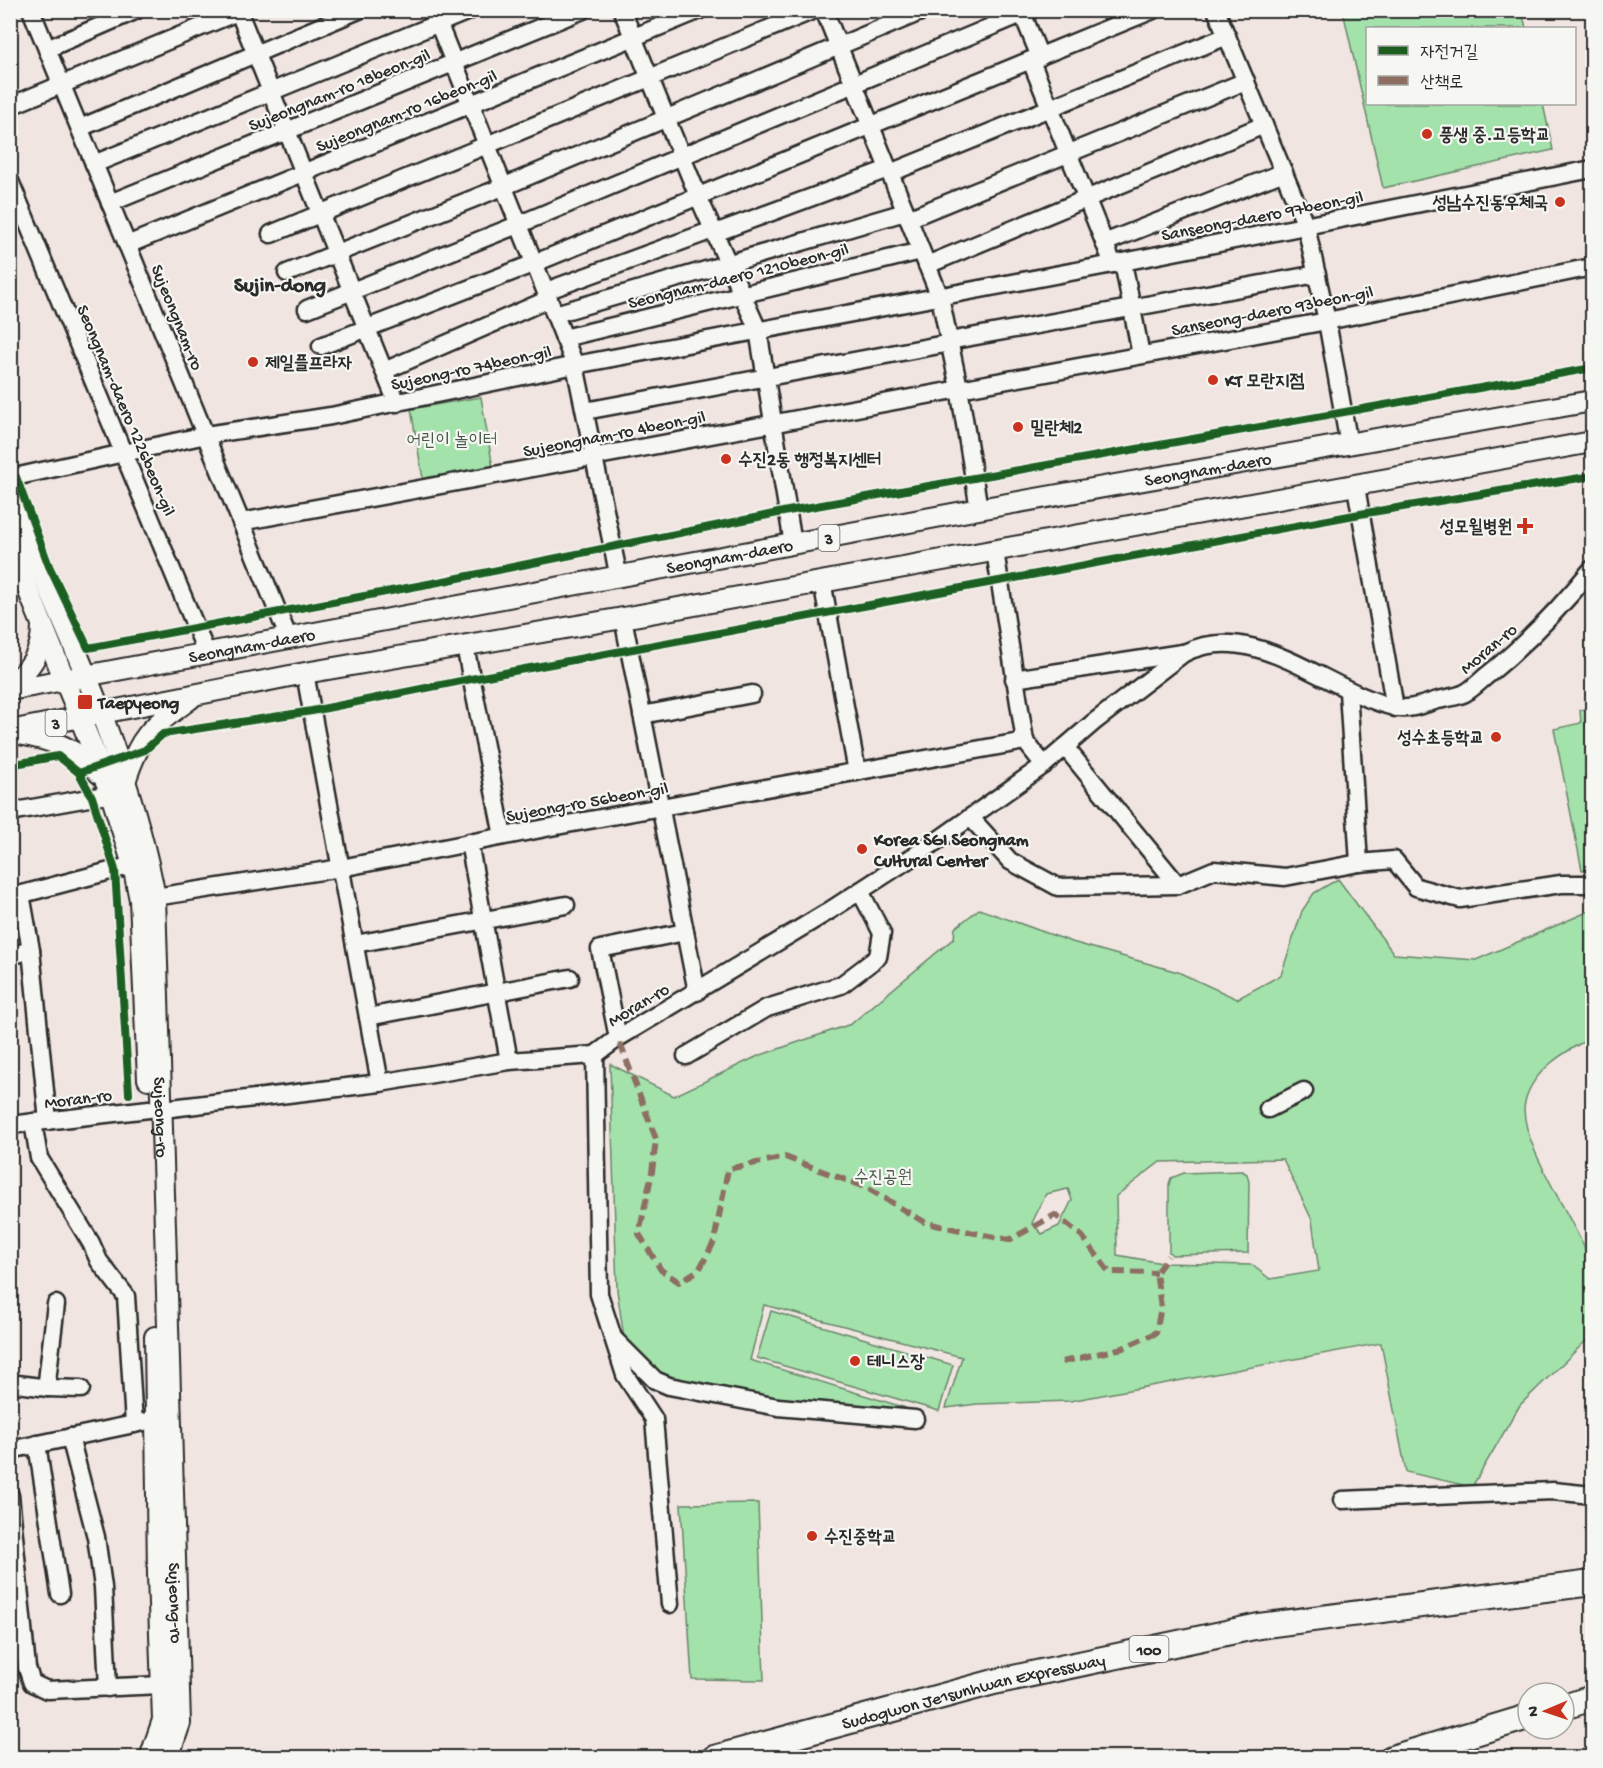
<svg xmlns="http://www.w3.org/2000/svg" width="1603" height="1768" font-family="'Gochi Hand','Poor Story',sans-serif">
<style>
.green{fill:#a4e2ab;stroke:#68866b;stroke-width:1.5;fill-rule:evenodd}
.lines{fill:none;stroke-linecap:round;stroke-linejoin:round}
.minor-casing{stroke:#2b2b2b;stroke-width:21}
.major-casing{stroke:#2b2b2b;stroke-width:24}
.highway-casing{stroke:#2b2b2b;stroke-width:28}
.minor{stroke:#f6f6f2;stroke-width:16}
.major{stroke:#f6f6f2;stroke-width:20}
.highway{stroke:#f6f6f2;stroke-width:24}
.quiet{stroke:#8d6e63;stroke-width:6;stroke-dasharray:12 6;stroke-linecap:butt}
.cycleway-casing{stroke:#f6f6f2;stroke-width:11}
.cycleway{stroke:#1b5e20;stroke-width:8}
.poi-dot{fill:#c8321e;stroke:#f6f6f2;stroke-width:2}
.labels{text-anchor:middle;stroke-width:4.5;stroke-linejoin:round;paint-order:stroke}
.shield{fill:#f6f6f2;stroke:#686867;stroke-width:1.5}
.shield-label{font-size:16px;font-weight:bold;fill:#2b2b2b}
.street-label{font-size:18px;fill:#2b2b2b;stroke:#f6f6f2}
.poi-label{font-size:18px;font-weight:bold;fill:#2b2b2b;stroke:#f6f6f2;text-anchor:start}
.park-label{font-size:18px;fill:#49594b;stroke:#f6f6f2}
.quarter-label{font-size:21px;font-weight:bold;fill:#2b2b2b;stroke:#f6f6f2}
</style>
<rect width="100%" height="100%" fill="#f1e5e1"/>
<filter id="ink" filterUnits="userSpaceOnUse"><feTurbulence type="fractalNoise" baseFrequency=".0167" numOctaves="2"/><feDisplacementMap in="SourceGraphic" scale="12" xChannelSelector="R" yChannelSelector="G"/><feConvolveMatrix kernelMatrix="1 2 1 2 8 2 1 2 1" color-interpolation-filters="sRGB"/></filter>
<g filter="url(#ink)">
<!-- green -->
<g class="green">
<polygon points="1343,11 1522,11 1526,28 1368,28 1368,104 1543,104 1553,150 1383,188"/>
<polygon points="481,397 493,468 423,479 411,409"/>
<polygon points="1592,707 1592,869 1582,870 1554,729 1581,723 1580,710"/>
<path d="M1338,879L1394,954L1476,960L1592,910V1037C1566,1051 1532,1070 1525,1102C1516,1140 1579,1225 1592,1266C1597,1283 1592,1316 1592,1335L1520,1405L1472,1487L1406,1472L1381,1343L1070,1401L977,1404L946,1408L962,1357L764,1305L750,1360L906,1408L830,1407L674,1380L660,1373L624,1338L617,1290L610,1064L674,1096L758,1056L851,1024L954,938L955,928L979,909L1072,942L1178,972L1237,999L1281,975L1302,911L1314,893ZM1283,1159L1312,1220L1319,1271L1270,1279L1252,1265L1162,1263L1117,1255L1116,1196L1160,1162ZM1068,1189L1072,1200L1059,1226L1042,1234L1032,1223L1046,1194Z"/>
<polygon points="1242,1171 1247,1174 1249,1182 1248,1253 1172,1255 1169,1252 1169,1184 1171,1178 1184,1173"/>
<polygon points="771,1311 953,1365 939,1411 757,1358"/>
<polygon points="758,1503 764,1680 692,1679 681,1504"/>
</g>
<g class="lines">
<defs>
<g id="minor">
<polyline points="31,10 289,639"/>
<polyline points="238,10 397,403"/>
<polyline points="433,10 575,365 619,578"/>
<polyline points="622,10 698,196 758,330 793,544"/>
<polyline points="824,10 940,297 959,388 979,509"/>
<polyline points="1021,10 1040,57"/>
<polyline points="1216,10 1306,226 1327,321 1349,445"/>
<polyline points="47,49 137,10"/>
<polyline points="1031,61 1113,264"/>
<polyline points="10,106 242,10"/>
<polyline points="80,128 359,10"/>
<polyline points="94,164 471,10"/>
<polyline points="890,173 1227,36"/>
<polyline points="10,181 207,654"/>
<polyline points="110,203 583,10"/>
<polyline points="908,219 1246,81"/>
<polyline points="715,233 888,169"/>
<polyline points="271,234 814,10"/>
<polyline points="1104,243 1284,172"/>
<polyline points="127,245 700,10"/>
<polyline points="1123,262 1141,355"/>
<polyline points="927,265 1264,125"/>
<polyline points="287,273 505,186 925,10"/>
<polyline points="546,291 713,230"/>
<polyline points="307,309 520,224 1031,10"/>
<polyline points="555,314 905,212"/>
<polyline points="564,338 921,251"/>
<polyline points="949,341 1317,274"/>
<polyline points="321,346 535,263 1153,10"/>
<polyline points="384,371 549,299"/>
<polyline points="585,411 950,343"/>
<polyline points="10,478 206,435 331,416 575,365 1113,264 1592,169"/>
<polyline points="1356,487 1395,708"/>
<polyline points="241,522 1327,321 1592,267"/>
<polyline points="995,551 1025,741 1044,765"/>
<polyline points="822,581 857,772"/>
<polyline points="623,618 697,992"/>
<polyline points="465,646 503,836"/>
<polyline points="305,673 380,1083"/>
<polyline points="1014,679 1182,653"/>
<polyline points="1348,691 1359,863"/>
<polyline points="642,715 752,694"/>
<polyline points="1065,747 1178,885"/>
<polyline points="10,812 111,794"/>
<polyline points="971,818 1010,861 1058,887 1178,885 1214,870 1285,877 1359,863 1394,860 1416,887 1460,899 1561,884 1592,884"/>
<polyline points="469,842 509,1061"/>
<polyline points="21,894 31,950 48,1121"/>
<polyline points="11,897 133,865"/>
<polyline points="155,897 341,868 551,827 1025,741"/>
<polyline points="355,944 566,905"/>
<polyline points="10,956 31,950"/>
<polyline points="368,1017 570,978"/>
<polyline points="618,1038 600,949 685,932"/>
<polyline points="595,1055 599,1294 625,1375 654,1419 670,1604"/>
<polyline points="686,1056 767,1008 841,985 878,957 882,933 860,891"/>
<path d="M163,1109L380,1083L509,1061L595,1055L618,1038L829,911L934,843L1044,765L1094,722L1184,653C1255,618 1326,691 1394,707C1408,711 1424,704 1438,700C1446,698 1457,697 1465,693C1474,688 1482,679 1490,673C1528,642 1561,607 1592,569"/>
<polyline points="1268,1109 1304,1091"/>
<polyline points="33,1122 39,1158 91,1243 99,1261 126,1296 134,1424"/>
<polyline points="10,1125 149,1109"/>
<polyline points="56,1304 47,1381 48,1388 81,1389"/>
<polyline points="615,1340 655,1380 669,1386 778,1407 915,1419"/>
<polyline points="10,1383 48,1388"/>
<polyline points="70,1437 96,1537 103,1587 108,1688"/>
<polyline points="37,1444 60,1594"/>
<polyline points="10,1450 158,1419"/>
<polyline points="10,1495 27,1668 32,1683 47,1690 162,1685"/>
<polyline points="1342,1500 1553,1491 1592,1495"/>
</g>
<g id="major">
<path id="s1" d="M10,500C66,628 129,758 155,897L180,1723L168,1758"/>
<polyline points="10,545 111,794 133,865 140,900 148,1079"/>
<path d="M10,687C30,668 42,654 42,626"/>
<path id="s2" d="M10,690L979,509L1592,401"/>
<polyline points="10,731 305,673 623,618 1592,442"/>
<path d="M19,734C53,740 76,748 100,774"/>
<path d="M125,782C140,734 152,727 191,698"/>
<polyline points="150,1758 163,1720 158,1575 155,1337"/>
</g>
<g id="highway">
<polyline points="1564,1707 1592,1698"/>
<path id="s3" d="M714,1758L994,1682L1259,1626L1592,1583"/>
<polyline points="1392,1758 1528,1717"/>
</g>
</defs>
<!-- minor casing -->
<use href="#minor" class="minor-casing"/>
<!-- major casing -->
<use href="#major" class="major-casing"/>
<!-- highway casing -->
<use href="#highway" class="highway-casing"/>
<!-- minor -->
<use href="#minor" class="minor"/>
<!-- major -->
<use href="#major" class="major"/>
<!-- highway -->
<use href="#highway" class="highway"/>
<!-- quiet -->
<g class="quiet">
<polyline points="620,1043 656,1139 652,1172 639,1234 661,1270 679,1282 699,1270 714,1242 728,1169 785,1157 867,1188 926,1223 1009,1240 1055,1215 1082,1236 1109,1272 1156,1273"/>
<polyline points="1062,1362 1123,1348 1156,1333 1161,1307 1156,1273 1168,1256"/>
</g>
<defs>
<g id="cycleway">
<polyline points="16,477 49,566 88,648 444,581 788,511 1592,368"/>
<polyline points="10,765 58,756 79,773 92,797 115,870 129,1094"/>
<polyline points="79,773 145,750 163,734 312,711 471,679 1360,514 1592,476"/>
</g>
</defs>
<!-- cycleway casing -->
<use href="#cycleway" class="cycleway-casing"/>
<!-- cycleway -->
<use href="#cycleway" class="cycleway"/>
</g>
</g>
<!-- markers -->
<g class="poi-dot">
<circle cx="1427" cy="134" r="6"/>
<circle cx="1560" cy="202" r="6"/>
<circle cx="253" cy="362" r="6"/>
<circle cx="1213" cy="380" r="6"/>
<circle cx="1018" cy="427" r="6"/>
<circle cx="726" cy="459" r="6"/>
<path d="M1522 517h6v6h6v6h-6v6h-6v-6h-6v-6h6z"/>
<rect x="77" y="694" width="16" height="16" rx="3"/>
<circle cx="1496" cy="737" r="6"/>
<circle cx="862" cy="849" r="6"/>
<circle cx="855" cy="1361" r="6"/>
<circle cx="812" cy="1536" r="6"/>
</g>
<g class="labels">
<!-- shield labels -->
<g class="shield">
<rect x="818.5" y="525" width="21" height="26" rx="4.5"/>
<rect x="45.5" y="710" width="21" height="26" rx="4.5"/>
<rect x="1129.5" y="1636" width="39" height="26" rx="4.5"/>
</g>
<g class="shield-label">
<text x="829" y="544">3</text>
<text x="56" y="729">3</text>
<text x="1149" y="1655">100</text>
</g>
<!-- street labels -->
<g class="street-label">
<text transform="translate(339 89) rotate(-22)" y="6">Sujeongnam-ro 18beon-gil</text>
<text transform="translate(406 110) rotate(-22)" y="6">Sujeongnam-ro 16beon-gil</text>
<text transform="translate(1262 215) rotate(-11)" y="6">Sanseong-daero 97beon-gil</text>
<text transform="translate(738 275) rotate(-14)" y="6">Seongnam-daero 1210beon-gil</text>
<text transform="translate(1272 310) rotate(-11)" y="6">Sanseong-daero 93beon-gil</text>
<text transform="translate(178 317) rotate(68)" y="6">Sujeongnam-ro</text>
<text transform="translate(471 367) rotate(-12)" y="6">Sujeong-ro 74beon-gil</text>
<text transform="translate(127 410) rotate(67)" y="6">Seongnam-daero 1226beon-gil</text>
<text transform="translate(614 433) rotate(-11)" y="6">Sujeongnam-ro 4beon-gil</text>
<text dy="6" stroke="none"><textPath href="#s2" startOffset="1218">Seongnam-daero</textPath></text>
<text dy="6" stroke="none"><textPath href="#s2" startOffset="732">Seongnam-daero</textPath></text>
<text dy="6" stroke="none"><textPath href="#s2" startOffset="246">Seongnam-daero</textPath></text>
<text transform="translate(1488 648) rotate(-40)" y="6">Moran-ro</text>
<text transform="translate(587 801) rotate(-10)" y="6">Sujeong-ro 56beon-gil</text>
<text transform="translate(638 1004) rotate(-31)" y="6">Moran-ro</text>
<text transform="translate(78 1098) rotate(-7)" y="6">Moran-ro</text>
<text dy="6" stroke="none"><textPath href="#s1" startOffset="644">Sujeong-ro</textPath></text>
<text dy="6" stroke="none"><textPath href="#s1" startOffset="1130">Sujeong-ro</textPath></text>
<text dy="6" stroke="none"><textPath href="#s3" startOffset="268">Sudogwon Je1sunhwan Expressway</textPath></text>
</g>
<!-- poi labels -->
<g class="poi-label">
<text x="1439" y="140">풍생 중.고등학교</text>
<text x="1548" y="208" text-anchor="end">성남수진동우체국</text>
<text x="265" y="368">제일플프라자</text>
<text x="1225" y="386">KT 모란지점</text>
<text x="1030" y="433">밀란체2</text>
<text x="738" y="465">수진2동 행정복지센터</text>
<text x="1512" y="532" text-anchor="end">성모윌병원</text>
<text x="98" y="708">Taepyeong</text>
<text x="1484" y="743" text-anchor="end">성수초등학교</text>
<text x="874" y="845">Korea SGI Seongnam<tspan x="874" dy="21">Cultural Center</tspan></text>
<text x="867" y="1367">테니스장</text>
<text x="824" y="1542">수진중학교</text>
</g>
<!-- park labels -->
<g class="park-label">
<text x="452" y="445">어린이 놀이터</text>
<text x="883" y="1182">수진공원</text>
</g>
<!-- quarter labels -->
<g class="quarter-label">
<text x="280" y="291">Sujin-dong</text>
</g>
</g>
<!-- margin -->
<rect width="1603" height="1768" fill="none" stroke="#f6f6f2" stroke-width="36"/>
<rect x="18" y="18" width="1567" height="1732" fill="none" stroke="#2b2b2b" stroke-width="2" filter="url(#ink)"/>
<!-- legend -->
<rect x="1366" y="27" width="210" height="78" fill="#f6f6f2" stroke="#a5a5a2" stroke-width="1.5"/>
<rect x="1378" y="46" width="30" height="9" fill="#1b5e20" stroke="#a5a5a2" stroke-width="1.5"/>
<text x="1420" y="57" font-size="18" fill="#2b2b2b">자전거길</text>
<rect x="1378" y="76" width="30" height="9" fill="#8d6e63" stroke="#a5a5a2" stroke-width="1.5"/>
<text x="1420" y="87" font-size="18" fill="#2b2b2b">산책로</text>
<!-- north arrow -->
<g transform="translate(1546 1711) rotate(268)"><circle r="28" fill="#f6f6f2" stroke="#a5a5a2" stroke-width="1.5"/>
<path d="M0-4.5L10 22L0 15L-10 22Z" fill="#c8321e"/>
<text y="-9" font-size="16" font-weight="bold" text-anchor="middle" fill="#2b2b2b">N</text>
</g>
</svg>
